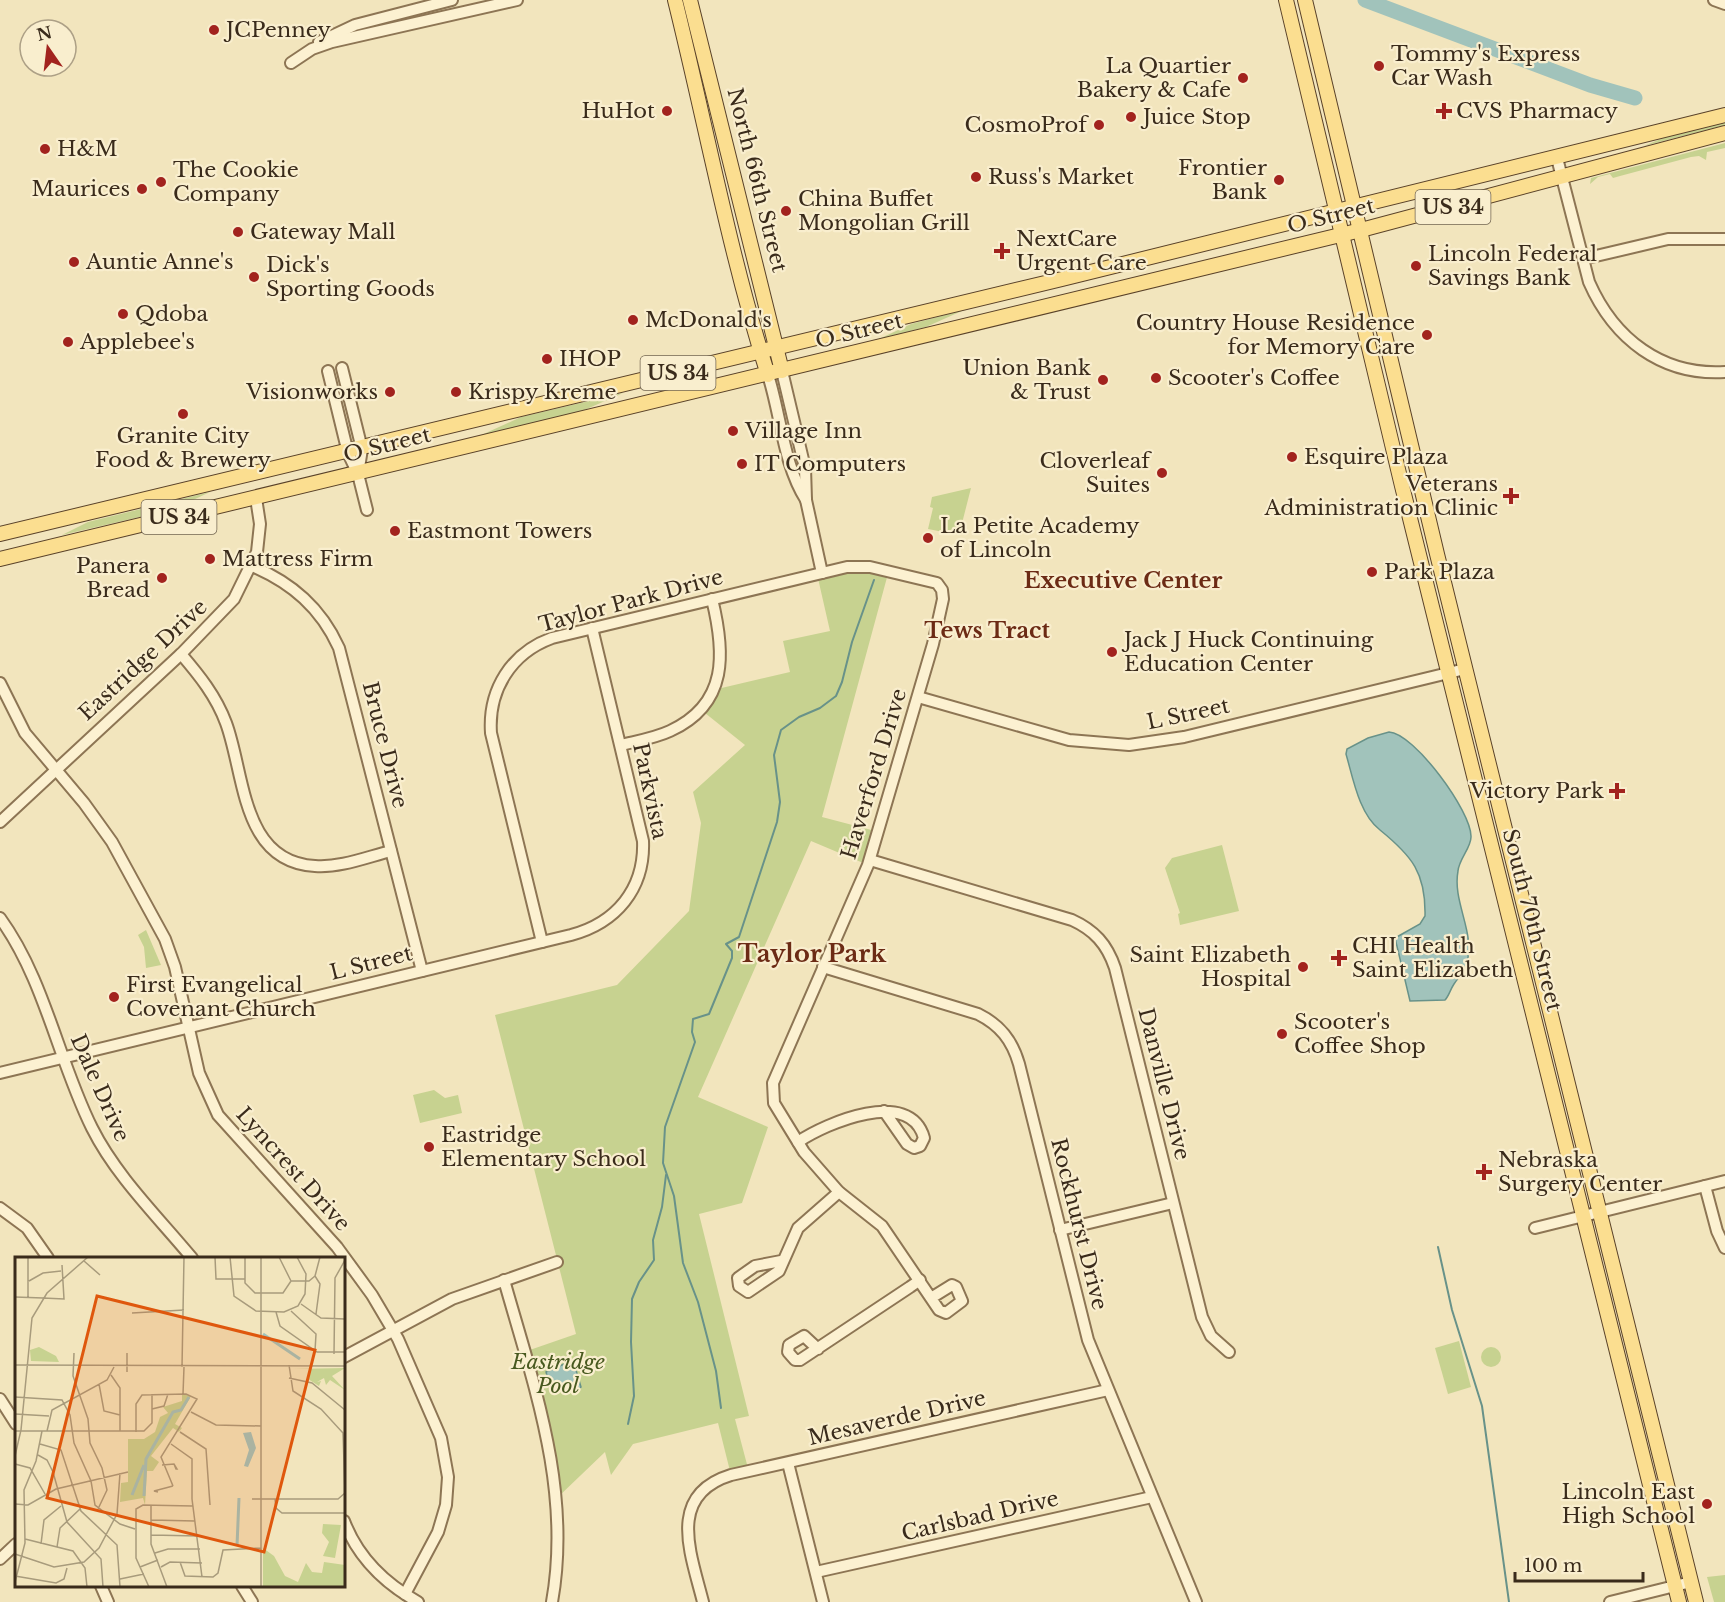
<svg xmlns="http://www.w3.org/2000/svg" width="1725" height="1602" font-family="'Libre Baskerville',serif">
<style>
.green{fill:#c7d290}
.water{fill:#a1c3bb;stroke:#689289;stroke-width:1.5}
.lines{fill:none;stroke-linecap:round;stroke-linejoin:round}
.stream{stroke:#689289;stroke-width:2}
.river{stroke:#a1c3bb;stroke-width:15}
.minor-casing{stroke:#8d7554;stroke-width:14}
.major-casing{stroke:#5a4229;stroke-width:16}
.minor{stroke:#fcf1d1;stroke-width:10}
.major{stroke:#fbde90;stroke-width:14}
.poi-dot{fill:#a2231e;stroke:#f9eece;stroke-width:2}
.labels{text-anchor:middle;stroke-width:4.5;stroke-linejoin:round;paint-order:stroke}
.shield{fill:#f9eece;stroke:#736651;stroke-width:1.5}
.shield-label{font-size:20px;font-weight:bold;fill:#3a2b1b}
.poi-label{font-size:21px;fill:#3a2b1b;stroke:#f9eece;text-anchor:start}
.street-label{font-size:21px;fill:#3a2b1b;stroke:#f9eece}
.park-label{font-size:21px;font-style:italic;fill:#48591f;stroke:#f9eece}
.neighbourhood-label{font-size:22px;font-weight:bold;fill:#6c2b15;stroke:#f9eece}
.quarter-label{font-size:24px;font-weight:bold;fill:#6c2b15;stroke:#f9eece}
.inset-river{fill:none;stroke:#a1c3bb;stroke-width:3}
.inset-road{fill:none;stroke:#a89b7c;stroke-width:1.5}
.view{fill:#df570d;fill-opacity:0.15;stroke:#df570d;stroke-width:3}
.inset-edge{fill:none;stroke:#3a2b1b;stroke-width:3}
</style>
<rect width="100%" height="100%" fill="#f2e5bd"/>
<!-- green -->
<g class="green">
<polygon points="1725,121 1725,125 1644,146 1670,135"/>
<polygon points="1725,143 1725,148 1707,152 1706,160 1699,156 1691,157 1620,176 1613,178 1610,174 1598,177 1590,184 1591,178"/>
<polygon points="964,310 926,327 879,339 911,324"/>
<polygon points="623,393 580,412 477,437 521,417"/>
<polygon points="971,488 959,535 928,529 933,508 930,507 932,497"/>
<polygon points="210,492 174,509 62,535 88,522"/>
<polygon points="847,567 889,570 822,817 879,832 868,865 811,841 698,1097 768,1127 742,1203 699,1214 749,1416 735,1419 749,1472 731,1475 718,1423 633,1444 611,1475 605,1452 557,1498 524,1352 576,1334 495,1015 617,985 689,911 701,823 693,792 745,745 700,709 713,690 790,672 783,641 830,631 817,574"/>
<polygon points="1222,845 1239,911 1180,925 1178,914 1180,913 1165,868 1172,858"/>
<polygon points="146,930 161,965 146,968 144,947 138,935"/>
<polygon points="434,1090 445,1098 458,1095 462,1113 420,1123 413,1095"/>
<polygon points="1459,1341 1471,1387 1448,1394 1435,1348"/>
<circle cx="1491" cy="1357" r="10"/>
<polygon points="1725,1575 1725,1602 1714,1602 1707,1577"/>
</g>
<!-- water -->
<g class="water">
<path d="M1389,732C1414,733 1472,812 1471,837C1471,848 1459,859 1458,871C1452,903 1477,934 1466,965C1464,972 1458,978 1454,984C1450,990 1449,996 1445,1000L1410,1001L1395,938L1420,924L1425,916C1426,873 1412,856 1380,830C1359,814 1353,778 1346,754L1347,749L1368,738Z"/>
<polygon points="573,1360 581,1387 575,1392 569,1385 551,1390 546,1372"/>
</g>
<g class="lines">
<!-- stream -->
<g class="stream">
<polyline points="1438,1247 1452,1310 1482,1406 1509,1602"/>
<polyline points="721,1408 716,1371 698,1302 683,1263 674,1196 663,1163 665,1127 695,1042 692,1032 693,1019 709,1014 732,958 732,951 726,944 739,937 777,822 780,802 774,755 781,730 799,717 820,708 836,696 842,682 852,642 874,580"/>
<polyline points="628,1424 634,1396 631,1342 632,1299 639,1282 654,1260 653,1240 662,1207 666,1175"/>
</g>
<!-- river -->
<polyline class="river" points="1365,0 1590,85 1635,98"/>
<defs>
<g id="minor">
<polyline points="1714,0 1725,4"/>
<polyline points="319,42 355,25 452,0"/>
<polyline points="291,63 312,49 332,42 517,0"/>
<path d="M1557,158L1589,282C1614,339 1662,376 1725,372"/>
<polyline points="1583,259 1668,239 1725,239"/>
<polyline points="342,368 362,449 358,474"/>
<polyline points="328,371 348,453 358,474 367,510"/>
<polyline points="782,371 805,468 806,500 822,573"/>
<path d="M768,375C781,415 783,464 806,500"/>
<path d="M252,566C292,583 321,608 339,648L422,971"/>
<path d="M181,654C199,675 216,696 226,723C245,774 241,862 315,866C340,868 367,857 391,851"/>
<polyline points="0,683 25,733 84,803 112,842 165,939 175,967 199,1073 218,1115 337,1247 372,1295 398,1339 441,1438 448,1477 446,1505 438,1532 405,1594"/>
<polyline points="918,697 1069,740 1129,745 1184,737 1465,669"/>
<path d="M621,745C637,741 655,738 670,731C729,704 725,652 712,599"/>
<polyline points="0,822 181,654 234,599 257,552 260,524 256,498"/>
<path d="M870,860L1072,920C1094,930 1107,944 1115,968L1202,1317L1211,1336L1229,1352"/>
<path d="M0,918C45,980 58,1060 92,1128C116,1176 158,1217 192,1258"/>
<path d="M542,942L491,733C488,690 511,653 552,638L847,567H870L937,583L942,590L943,599L933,644L868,865L773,1083L774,1103L804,1152L839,1192L882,1226L939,1310L946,1313L962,1301L956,1287L952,1285L931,1298"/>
<path d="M823,967L978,1014C1000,1025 1012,1040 1019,1064L1088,1340L1196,1602"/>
<path d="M0,1073L571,935C616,923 645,889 643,841L592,628"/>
<path d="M798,1142C826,1123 910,1087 924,1138L920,1146L914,1148L907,1144L884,1111"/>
<polyline points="1705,1186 1717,1231 1725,1248"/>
<polyline points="0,1208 27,1228 48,1258"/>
<polyline points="1535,1228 1725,1181"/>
<polyline points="1060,1230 1173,1203"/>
<polyline points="781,1261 755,1266 738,1278 739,1286 748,1292 779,1271 798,1228 839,1192"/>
<path d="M504,1280C534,1386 572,1490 552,1602"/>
<polyline points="818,1349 804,1336 789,1345 788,1352 795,1360 800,1360 910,1287 920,1280"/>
<polyline points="344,1357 452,1299 557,1262"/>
<polyline points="0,1399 16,1424"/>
<polyline points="788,1463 823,1602"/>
<path d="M344,1521C358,1558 384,1583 418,1602"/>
<polyline points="0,1559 16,1544"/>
<polyline points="816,1572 1152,1497"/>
<polyline points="101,1586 108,1602"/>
<polyline points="242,1586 252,1602"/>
<path d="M703,1602C691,1554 666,1495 731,1475L1108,1390"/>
<polyline points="1610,1602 1691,1582"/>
</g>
<g id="major">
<path d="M675,0C706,125 729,252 768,375"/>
<polyline points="690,0 782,371"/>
<polyline points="1286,0 1402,486 1679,1602"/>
<polyline points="1305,0 1437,554 1696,1602"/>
<polyline points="0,534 1062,279 1725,115"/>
<polyline points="0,559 1361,230 1725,133"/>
</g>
</defs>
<!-- minor casing -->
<use href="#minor" class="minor-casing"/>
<!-- major casing -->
<use href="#major" class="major-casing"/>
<!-- minor -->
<use href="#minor" class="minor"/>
<!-- major -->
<use href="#major" class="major"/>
</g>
<!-- markers -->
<g class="poi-dot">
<circle cx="214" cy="30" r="6"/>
<circle cx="1379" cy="66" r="6"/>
<circle cx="1243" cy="78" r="6"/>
<circle cx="667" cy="111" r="6"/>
<path d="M1441 102h6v6h6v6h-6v6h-6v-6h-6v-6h6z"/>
<circle cx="1131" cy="117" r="6"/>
<circle cx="1099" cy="125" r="6"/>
<circle cx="45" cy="149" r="6"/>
<circle cx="976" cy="177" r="6"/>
<circle cx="1279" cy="180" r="6"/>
<circle cx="161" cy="182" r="6"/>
<circle cx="142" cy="189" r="6"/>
<circle cx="786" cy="211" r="6"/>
<circle cx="238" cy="232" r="6"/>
<path d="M999 242h6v6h6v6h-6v6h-6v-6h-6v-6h6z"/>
<circle cx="74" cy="262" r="6"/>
<circle cx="1416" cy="266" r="6"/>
<circle cx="254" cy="277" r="6"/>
<circle cx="123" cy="314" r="6"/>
<circle cx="633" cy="320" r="6"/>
<circle cx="1427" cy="335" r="6"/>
<circle cx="68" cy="342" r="6"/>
<circle cx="547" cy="359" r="6"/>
<circle cx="1156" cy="378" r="6"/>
<circle cx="1103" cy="380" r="6"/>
<circle cx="390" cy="392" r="6"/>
<circle cx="456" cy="392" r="6"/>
<circle cx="183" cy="414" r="6"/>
<circle cx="733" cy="431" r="6"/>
<circle cx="1292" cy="457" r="6"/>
<circle cx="742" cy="464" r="6"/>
<circle cx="1162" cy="473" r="6"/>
<path d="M1508 487h6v6h6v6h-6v6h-6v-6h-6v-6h6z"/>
<circle cx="395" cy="531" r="6"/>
<circle cx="928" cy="538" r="6"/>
<circle cx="210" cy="559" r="6"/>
<circle cx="1372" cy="572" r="6"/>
<circle cx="162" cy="578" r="6"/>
<circle cx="1112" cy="652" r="6"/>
<path d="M1614 782h6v6h6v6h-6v6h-6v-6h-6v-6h6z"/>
<path d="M1336 949h6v6h6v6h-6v6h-6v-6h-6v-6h6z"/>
<circle cx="1303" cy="967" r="6"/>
<circle cx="114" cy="997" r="6"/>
<circle cx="1282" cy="1034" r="6"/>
<circle cx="429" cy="1147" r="6"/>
<path d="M1481 1163h6v6h6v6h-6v6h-6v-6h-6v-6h6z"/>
<circle cx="1707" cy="1504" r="6"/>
</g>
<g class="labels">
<!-- shield labels -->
<g class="shield">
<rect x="1415.5" y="190" width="75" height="34" rx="4.5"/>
<rect x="640.5" y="356" width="75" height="34" rx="4.5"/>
<rect x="141.5" y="500" width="75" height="34" rx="4.5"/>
</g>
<g class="shield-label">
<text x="1453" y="214">US 34</text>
<text x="678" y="380">US 34</text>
<text x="179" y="524">US 34</text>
</g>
<!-- poi labels -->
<g class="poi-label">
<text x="226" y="37">JCPenney</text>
<text x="1391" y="61">Tommy's Express<tspan x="1391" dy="24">Car Wash</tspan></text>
<text x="1231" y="73" text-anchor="end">La Quartier<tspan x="1231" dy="24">Bakery &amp; Cafe</tspan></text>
<text x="655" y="118" text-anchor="end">HuHot</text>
<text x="1456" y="118">CVS Pharmacy</text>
<text x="1143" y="124">Juice Stop</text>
<text x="1087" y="132" text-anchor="end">CosmoProf</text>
<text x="57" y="156">H&amp;M</text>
<text x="1267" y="175" text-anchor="end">Frontier<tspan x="1267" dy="24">Bank</tspan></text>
<text x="173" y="177">The Cookie<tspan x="173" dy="24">Company</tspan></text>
<text x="988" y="184">Russ's Market</text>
<text x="130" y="196" text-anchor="end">Maurices</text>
<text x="798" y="206">China Buffet<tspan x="798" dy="24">Mongolian Grill</tspan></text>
<text x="250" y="239">Gateway Mall</text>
<text x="1016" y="246">NextCare<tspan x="1016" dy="24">Urgent Care</tspan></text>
<text x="1428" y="261">Lincoln Federal<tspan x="1428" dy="24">Savings Bank</tspan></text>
<text x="86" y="269">Auntie Anne's</text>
<text x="266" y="272">Dick's<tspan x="266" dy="24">Sporting Goods</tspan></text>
<text x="135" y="321">Qdoba</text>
<text x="645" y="327">McDonald's</text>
<text x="1415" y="330" text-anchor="end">Country House Residence<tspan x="1415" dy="24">for Memory Care</tspan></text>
<text x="80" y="349">Applebee's</text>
<text x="559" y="366">IHOP</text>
<text x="1091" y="375" text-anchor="end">Union Bank<tspan x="1091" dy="24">&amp; Trust</tspan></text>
<text x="1168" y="385">Scooter's Coffee</text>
<text x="378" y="399" text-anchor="end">Visionworks</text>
<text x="468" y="399">Krispy Kreme</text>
<text x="745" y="438">Village Inn</text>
<text x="183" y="443" text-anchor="middle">Granite City<tspan x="183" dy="24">Food &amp; Brewery</tspan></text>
<text x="1304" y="464">Esquire Plaza</text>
<text x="1150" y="468" text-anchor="end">Cloverleaf<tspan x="1150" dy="24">Suites</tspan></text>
<text x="754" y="471">IT Computers</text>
<text x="1498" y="491" text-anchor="end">Veterans<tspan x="1498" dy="24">Administration Clinic</tspan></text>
<text x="940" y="533">La Petite Academy<tspan x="940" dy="24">of Lincoln</tspan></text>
<text x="407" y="538">Eastmont Towers</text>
<text x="222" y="566">Mattress Firm</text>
<text x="150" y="573" text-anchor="end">Panera<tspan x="150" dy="24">Bread</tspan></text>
<text x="1384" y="579">Park Plaza</text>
<text x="1124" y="647">Jack J Huck Continuing<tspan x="1124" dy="24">Education Center</tspan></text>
<text x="1604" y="798" text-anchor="end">Victory Park</text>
<text x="1352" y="953">CHI Health<tspan x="1352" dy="24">Saint Elizabeth</tspan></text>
<text x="1291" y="962" text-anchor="end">Saint Elizabeth<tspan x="1291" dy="24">Hospital</tspan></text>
<text x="126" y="992">First Evangelical<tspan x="126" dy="24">Covenant Church</tspan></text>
<text x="1294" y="1029">Scooter's<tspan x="1294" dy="24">Coffee Shop</tspan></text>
<text x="441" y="1142">Eastridge<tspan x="441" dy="24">Elementary School</tspan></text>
<text x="1498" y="1167">Nebraska<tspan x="1498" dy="24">Surgery Center</tspan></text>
<text x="1695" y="1499" text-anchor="end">Lincoln East<tspan x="1695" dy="24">High School</tspan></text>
</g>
<!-- street labels -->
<g class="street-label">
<text transform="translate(757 180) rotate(76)" y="7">North 66th Street</text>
<text transform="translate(1331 216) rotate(-14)" y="7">O Street</text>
<text transform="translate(859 331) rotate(-14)" y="7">O Street</text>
<text transform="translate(387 445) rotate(-14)" y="7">O Street</text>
<text transform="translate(631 601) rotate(-15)" y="7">Taylor Park Drive</text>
<text transform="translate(143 660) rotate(-43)" y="7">Eastridge Drive</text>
<text transform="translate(1188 714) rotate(-12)" y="7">L Street</text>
<text transform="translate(385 745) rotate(76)" y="7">Bruce Drive</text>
<text transform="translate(874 774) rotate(-73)" y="7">Haverford Drive</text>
<text transform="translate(650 791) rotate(78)" y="7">Parkvista</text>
<text transform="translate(1532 920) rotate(76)" y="7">South 70th Street</text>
<text transform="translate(371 963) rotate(-14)" y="7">L Street</text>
<text transform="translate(1164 1084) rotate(76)" y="7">Danville Drive</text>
<text transform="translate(100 1088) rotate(66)" y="7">Dale Drive</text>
<text transform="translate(293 1169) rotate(48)" y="7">Lyncrest Drive</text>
<text transform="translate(1079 1224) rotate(76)" y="7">Rockhurst Drive</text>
<text transform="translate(897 1418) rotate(-13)" y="7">Mesaverde Drive</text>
<text transform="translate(980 1516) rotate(-13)" y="7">Carlsbad Drive</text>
</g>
<!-- park labels -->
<g class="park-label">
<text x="558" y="1369">Eastridge<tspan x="558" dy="24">Pool</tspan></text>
</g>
<!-- neighbourhood labels -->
<g class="neighbourhood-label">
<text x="1123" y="588">Executive Center</text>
<text x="987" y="638">Tews Tract</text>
</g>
<!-- quarter labels -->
<g class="quarter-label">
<text x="812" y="962">Taylor Park</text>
</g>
</g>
<!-- overview -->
<g transform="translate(15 1257)">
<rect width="330" height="330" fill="#f2e5bd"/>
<path d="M24,90L41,99L44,105L16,104L15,93ZM330,111L317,119L330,133L315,123L311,128L309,121L302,125L306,124L304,129L293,122L296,112H277ZM167,137L176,139L160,167L167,171L164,175L158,171L136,199L144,205L138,214H132L130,248L128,241L105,245L106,226L113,225V182H129L140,175L145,160L153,156L148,150L167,144ZM308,267L326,268L320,301L308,299L314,285L307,276ZM248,291L259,299L270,319L283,325L291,306L297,315L307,316L309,305L330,308V330H248Z" fill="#c7d290"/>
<path d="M236,175L241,191L233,210L229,209L234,193L228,176Z" fill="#a1c3bb"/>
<path class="inset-river" d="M248,77L285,102M117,238L129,208M129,239L131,202L158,155L166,153L174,140M222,289L224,241"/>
<path class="inset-road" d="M200,0L201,22H230M215,0L219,39L241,54L269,55L283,49L290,37L291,17L282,0M230,0V26L240,36H268L276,24M264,0L276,24M69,4L85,18M300,19L305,27L301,57M300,19L305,0M14,24L28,16L46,14M276,24H294L300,19M0,40L28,41M13,40V0M28,41L49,42L47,8M286,47L306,61L330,62M276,54L301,77L300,94M261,55L265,69L302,95H330M117,56L169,53M59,96L58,119L73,162L75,186L87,211L92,233L83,252M112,96V115M319,97L320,21L330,3M0,108L330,109M167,110L169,0M96,118L105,131V174M274,121L297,126L330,153M84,127L89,154L105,158M168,137L169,110M0,140L47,143L55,158L59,186L76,224L80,248L105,267L120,272M137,152L149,149L153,137M176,155L201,168L246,169M0,157L34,159M0,174H129L137,166V137M32,174L37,153L92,123L99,110M121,175V147L127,138L171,137L182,142L146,200L158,229M165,175L191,192L195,248M25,187L46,193L66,254L102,288L105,330M156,187L177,202V242L187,320M23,198L32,203L38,215L52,265L86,302L88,330M0,199L6,173L17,61L32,36L73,0M0,207L15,211L30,237M147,208L159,207L162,212H161L159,207M143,235L139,234L158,229M237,242H323L330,236L328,176L306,152L278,134L274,108M260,242L261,251L267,256H330M0,247L13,248L41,232L113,215M136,248V287L152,330M136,263L180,264M136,278L183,279M10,282L58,294L70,311L72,330M26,287L29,263L46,249M42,290L45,271L65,252M140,296L153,292H185M0,297L39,310L69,305L84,291L102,257L105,216M165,305L170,319L198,320L203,316L208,293L246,291M125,310L143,303M146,310L155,305L187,306M0,319L41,326L49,322L52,311M105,322L129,317M0,325L10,286L9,233L21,204L27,174M134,330L121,301V252L128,248L178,249M246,330V0"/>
<path class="view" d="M82,39L300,93L249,295L32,241Z"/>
<rect width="330" height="330" class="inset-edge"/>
</g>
<!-- north arrow -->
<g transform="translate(48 48) rotate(346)"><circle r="28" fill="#f9eece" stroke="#ada086" stroke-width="1.5"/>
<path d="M0-4.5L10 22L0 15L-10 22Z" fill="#a2231e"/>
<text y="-9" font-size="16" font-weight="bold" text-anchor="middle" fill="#3a2b1b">N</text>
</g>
<!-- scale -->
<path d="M1515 1572v9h128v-9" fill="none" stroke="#3a2b1b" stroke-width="3"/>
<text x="1524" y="1572" font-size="18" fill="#3a2b1b" stroke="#f9eece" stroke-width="4.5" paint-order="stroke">100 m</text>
</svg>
